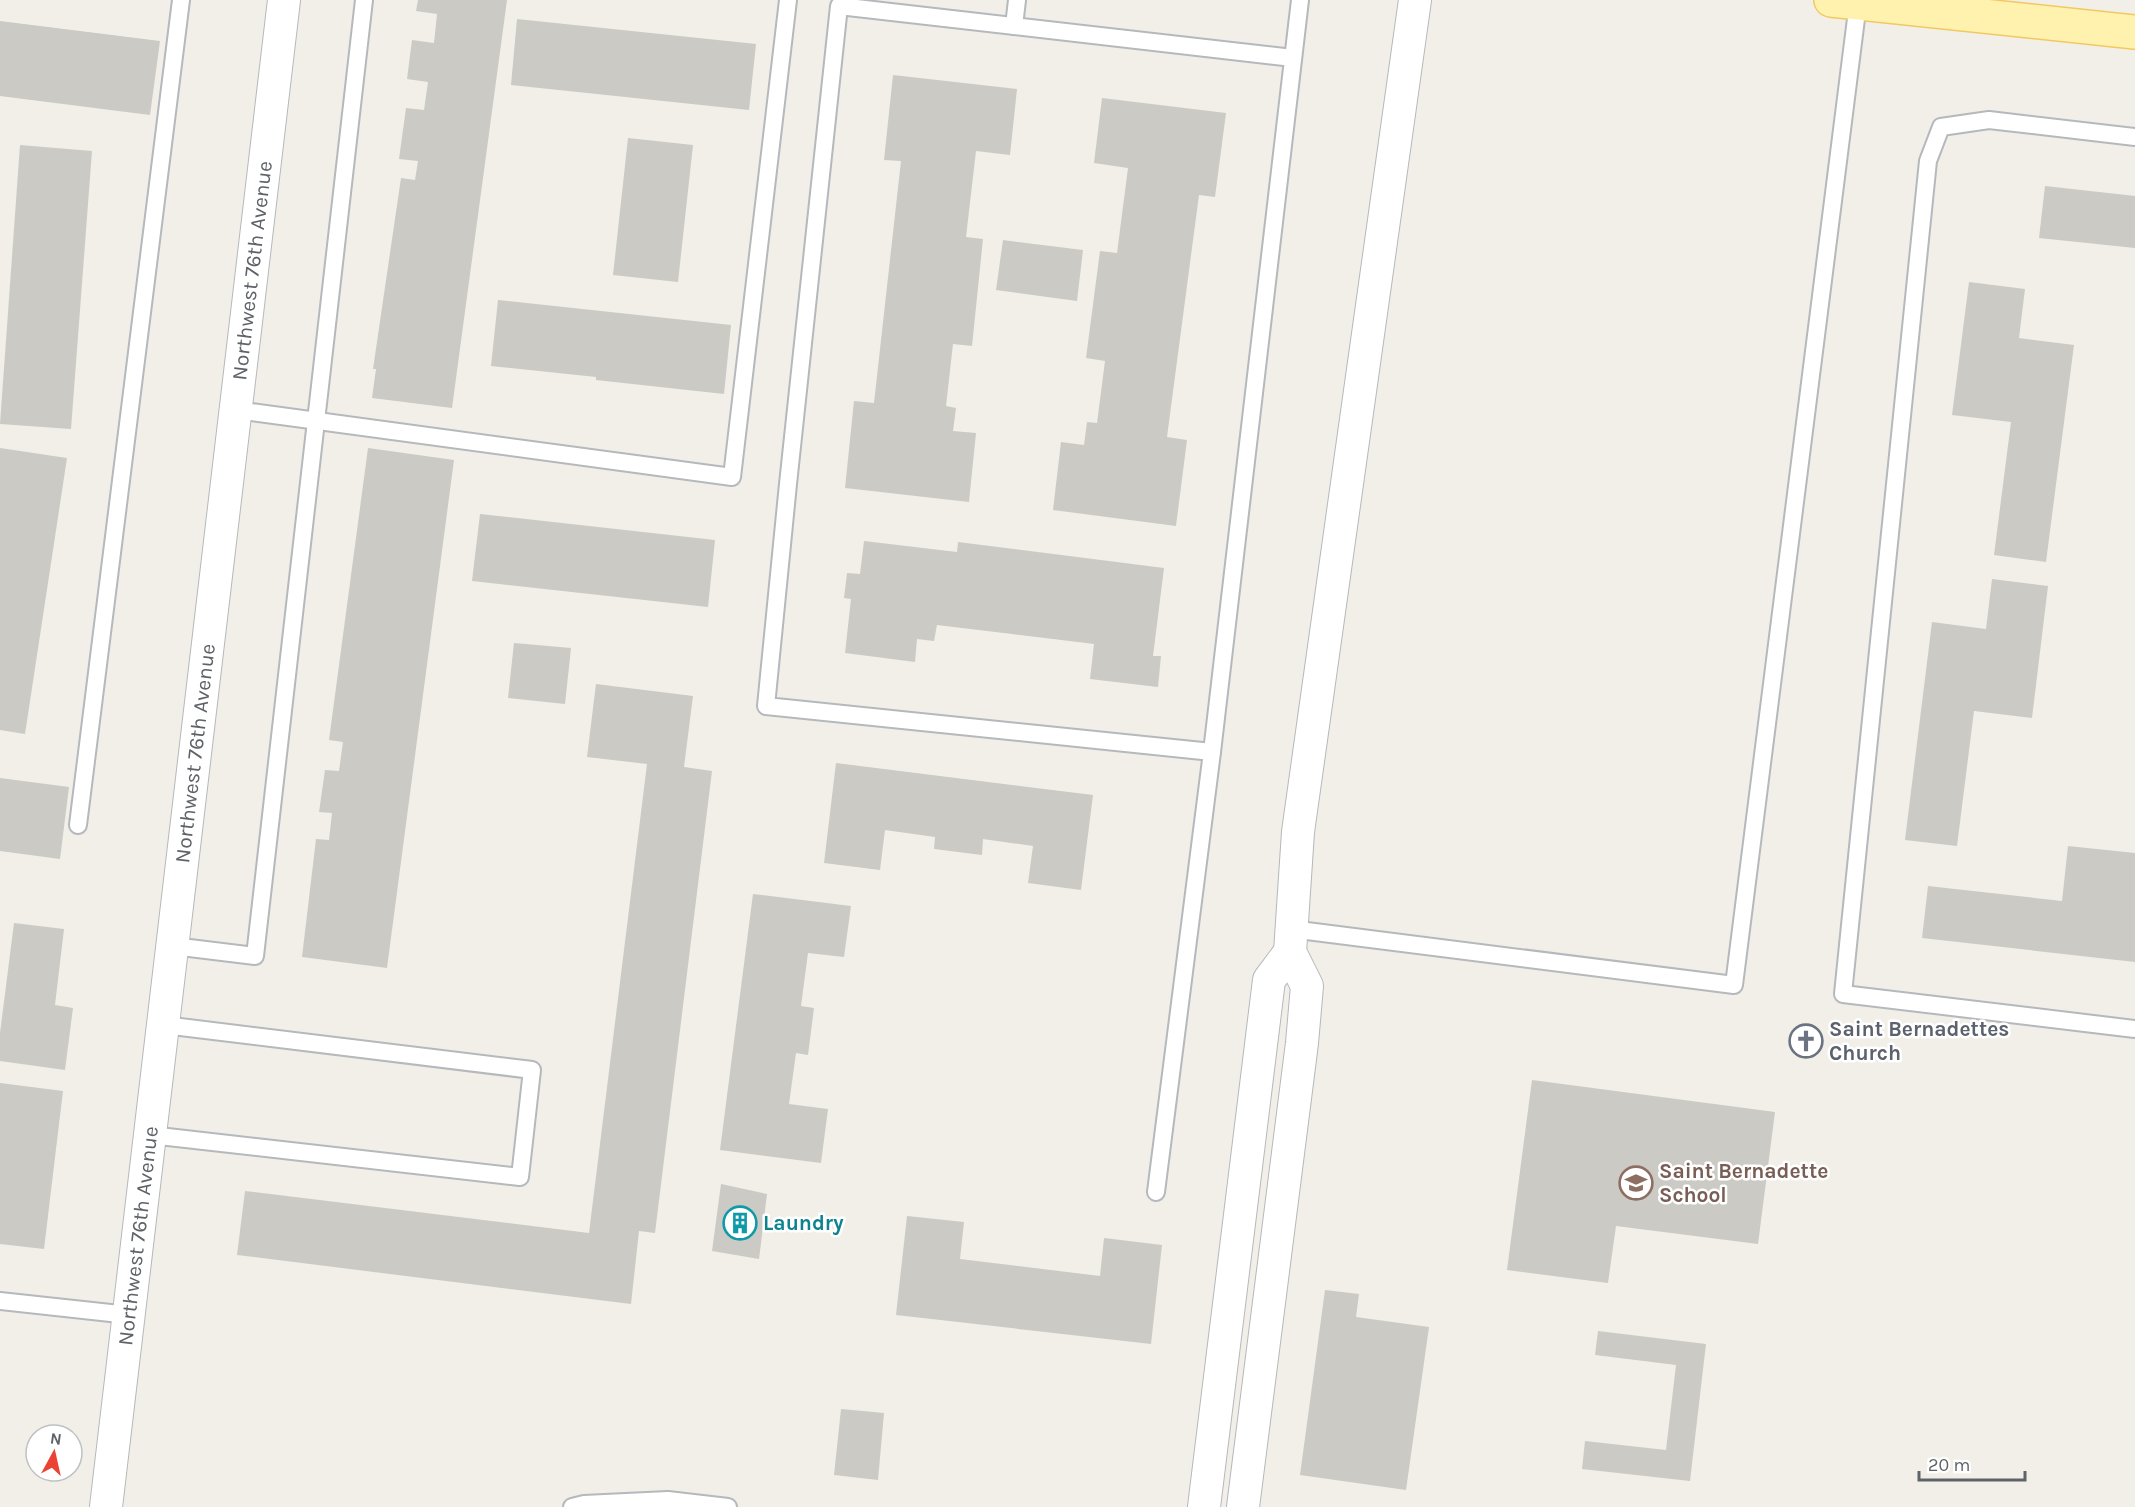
<svg xmlns="http://www.w3.org/2000/svg" width="2135" height="1507" font-family="Karla,sans-serif">
<style>
.building{fill:#cccac5}
.lines{fill:none;stroke-linecap:round;stroke-linejoin:round}
.service-casing{stroke:#b5b8bc;stroke-width:20}
.minor-casing{stroke:#b5b8bc;stroke-width:34}
.primary-casing{stroke:#f2c960;stroke-width:36}
.service{stroke:#fff;stroke-width:16}
.minor{stroke:#fff;stroke-width:32}
.primary{stroke:#fff2af;stroke-width:33}
.labels{text-anchor:middle;stroke-width:5;stroke-linejoin:round;paint-order:stroke}
.street-label{font-size:21px;fill:#5f6368;stroke:#fff}
.worship-label{font-size:21px;font-weight:bold;fill:#5b616d;stroke:#fff;text-anchor:start}
.education-label{font-size:21px;font-weight:bold;fill:#785e54;stroke:#fff;text-anchor:start}
.culture-label{font-size:21px;font-weight:bold;fill:#0d838f;stroke:#fff;text-anchor:start}
</style>
<rect width="100%" height="100%" fill="#f1efe8"/>
<!-- building -->
<g class="building">
<polygon points="418,0 507,0 452,408 372,398 376,369 373,369 401,178 415,180 418,161 399,159 406,108 424,110 428,82 407,79 412,40 434,43 437,14 416,11"/>
<polygon points="517,19 756,44 749,110 511,85"/>
<polygon points="0,21 160,41 150,115 0,96"/>
<polygon points="893,75 1017,89 1010,155 976,151 966,237 983,239 972,346 953,344 946,406 956,408 953,431 976,433 969,502 845,488 854,401 874,403 901,161 884,160"/>
<polygon points="1102,98 1226,113 1215,197 1199,195 1167,437 1187,440 1176,526 1053,510 1061,442 1084,445 1087,422 1097,423 1105,361 1086,358 1100,251 1117,253 1128,168 1094,163"/>
<polygon points="628,138 693,145 678,282 613,275"/>
<polygon points="20,145 92,151 71,429 0,424"/>
<polygon points="2045,186 2135,196 2135,248 2039,238"/>
<polygon points="1003,240 1083,250 1077,301 996,290"/>
<polygon points="1969,282 2025,289 2019,338 2074,345 2046,562 1994,555 2011,422 1952,415"/>
<polygon points="498,300 731,325 724,394 596,380 596,377 491,366"/>
<polygon points="0,448 67,458 25,734 0,730"/>
<polygon points="368,448 454,460 387,968 302,957 316,839 329,840 332,813 319,812 325,770 339,771 343,742 329,740"/>
<polygon points="480,514 715,540 708,607 472,581"/>
<polygon points="864,541 957,552 958,542 1164,568 1153,656 1161,656 1158,687 1090,679 1094,644 937,625 934,641 917,639 915,662 845,653 851,599 844,598 847,573 860,574"/>
<polygon points="1992,579 2048,586 2032,718 1974,711 1957,846 1905,840 1932,622 1986,629"/>
<polygon points="514,643 571,648 565,704 508,698"/>
<polygon points="596,684 693,696 684,767 712,771 655,1233 639,1231 631,1304 237,1255 245,1191 589,1233 647,764 587,757"/>
<polygon points="836,763 1093,795 1081,890 1028,883 1033,846 983,839 982,855 934,849 935,837 885,830 880,870 824,863"/>
<polygon points="0,778 69,787 60,859 0,851"/>
<polygon points="2068,846 2135,853 2135,962 1922,938 1928,886 2062,901"/>
<polygon points="753,894 851,906 844,957 808,953 801,1006 814,1008 808,1055 796,1053 789,1104 828,1109 821,1163 720,1150"/>
<polygon points="14,923 64,929 55,1005 73,1008 65,1070 0,1061 0,1033"/>
<polygon points="1532,1080 1775,1112 1758,1244 1616,1226 1608,1283 1507,1270"/>
<polygon points="0,1083 63,1091 44,1249 0,1244"/>
<polygon points="721,1184 767,1194 759,1259 712,1251"/>
<polygon points="907,1216 964,1222 960,1259 1100,1276 1104,1238 1162,1245 1151,1344 896,1315"/>
<polygon points="1325,1290 1359,1294 1356,1317 1429,1327 1406,1490 1300,1475"/>
<polygon points="1598,1331 1706,1344 1690,1481 1582,1469 1585,1441 1666,1450 1676,1365 1595,1355"/>
<polygon points="841,1409 884,1413 878,1480 834,1475"/>
</g>
<g class="lines">
<defs>
<g id="service">
<polyline points="1014,26 1017,0"/>
<polyline points="2135,137 1989,120 1941,127 1928,161 1843,994 2135,1029"/>
<polyline points="236,410 732,477 788,0"/>
<polyline points="1212,752 766,706 788,484 839,6 1293,58"/>
<polyline points="78,825 181,0"/>
<polyline points="1291,929 1734,985 1858,3"/>
<polyline points="173,946 255,956 364,0"/>
<polyline points="150,1135 520,1177 532,1070 164,1025"/>
<polyline points="1156,1192 1212,752 1300,0"/>
<polyline points="0,1301 129,1315"/>
<polyline points="572,1507 584,1504 668,1500 728,1507"/>
</g>
<g id="minor">
<polyline points="1290,952 1298,832 1415,0"/>
<path id="s1" d="M106,1507L284,0"/>
<polyline points="1204,1507 1269,980 1290,952 1307,986 1302,1043 1243,1507"/>
</g>
<polyline id="primary" points="1831,0 2135,32"/>
</defs>
<!-- service casing -->
<use href="#service" class="service-casing"/>
<!-- minor casing -->
<use href="#minor" class="minor-casing"/>
<!-- primary casing -->
<use href="#primary" class="primary-casing"/>
<!-- service -->
<use href="#service" class="service"/>
<!-- minor -->
<use href="#minor" class="minor"/>
<!-- primary -->
<use href="#primary" class="primary"/>
</g>
<!-- icons -->
<defs>
<symbol id="church-ring" viewBox="-11 -11 22 22"><circle r="9.5" fill="#fff" stroke="#6b7280" stroke-width="1.5"/><path d="M-1.2-6h2.4v3.5h3.3v2.4h-3.3V6h-2.4V-.1h-3.3v-2.4h3.3Z" fill="#6b7280"/></symbol>
<symbol id="school-ring" viewBox="-11 -11 22 22"><circle r="9.5" fill="#fff" stroke="#8d6e63" stroke-width="1.5"/><path d="M0-5L7-2L0 1L-7-2ZM-4 1L0 2.5L4 1V4Q0 6-4 4Z" fill="#8d6e63"/></symbol>
<symbol id="building-ring" viewBox="-11 -11 22 22"><circle r="9.5" fill="#fff" stroke="#0f9aa8" stroke-width="1.5"/><path d="M-4-6H4V6H1V3H-1V6H-4ZM-2.5-4.3h1.7v1.8h-1.7ZM.8-4.3h1.7v1.8H.8ZM-2.5-1h1.7V.8h-1.7ZM.8-1h1.7V.8H.8Z" fill="#0f9aa8"/></symbol>
</defs>
<g fill-rule="evenodd">
<use href="#church-ring" x="1787" y="1022" width="38" height="38"/>
<use href="#school-ring" x="1617" y="1164" width="38" height="38"/>
<use href="#building-ring" x="721" y="1204" width="38" height="38"/>
</g>
<g class="labels">
<!-- street labels -->
<g class="street-label">
<text dy="7" stroke="none"><textPath href="#s1" startOffset="1245">Northwest 76th Avenue</textPath></text>
<text dy="7" stroke="none"><textPath href="#s1" startOffset="759">Northwest 76th Avenue</textPath></text>
<text dy="7" stroke="none"><textPath href="#s1" startOffset="273">Northwest 76th Avenue</textPath></text>
</g>
<!-- worship labels -->
<g class="worship-label">
<text x="1829" y="1036">Saint Bernadettes<tspan x="1829" dy="24">Church</tspan></text>
</g>
<!-- education labels -->
<g class="education-label">
<text x="1659" y="1178">Saint Bernadette<tspan x="1659" dy="24">School</tspan></text>
</g>
<!-- culture labels -->
<g class="culture-label">
<text x="763" y="1230">Laundry</text>
</g>
</g>
<!-- north arrow -->
<g transform="translate(54 1453) rotate(8)"><circle r="28" fill="#ffffff" stroke="#bfc1c3" stroke-width="1.5"/>
<path d="M0-4.5L10 22L0 15L-10 22Z" fill="#ea4335"/>
<text y="-9" font-size="16" font-weight="bold" text-anchor="middle" fill="#5f6368">N</text>
</g>
<!-- scale -->
<path d="M1919 1471v9h106v-9" fill="none" stroke="#5f6368" stroke-width="3"/>
<text x="1928" y="1471" font-size="18" fill="#5f6368" stroke="#ffffff" stroke-width="4.5" paint-order="stroke">20 m</text>
</svg>
